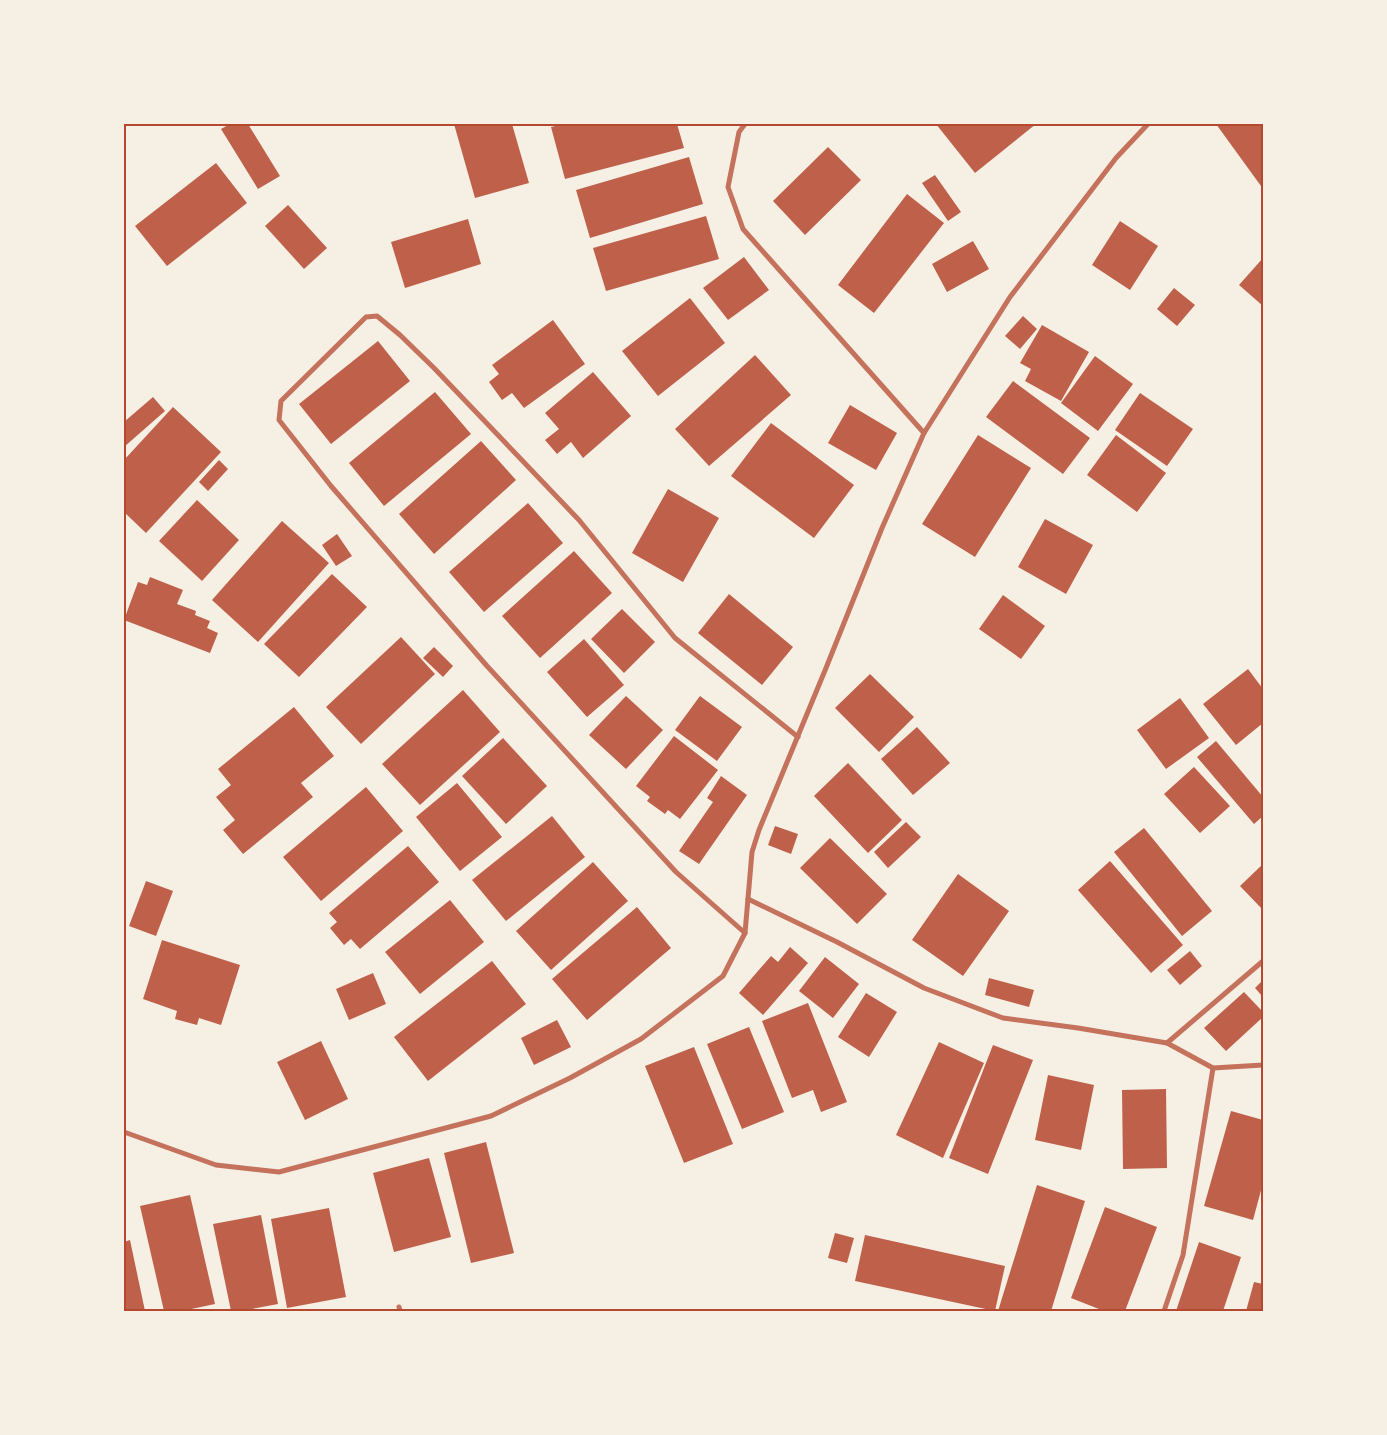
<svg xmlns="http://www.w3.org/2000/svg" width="1387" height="1435" font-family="'DM Sans',sans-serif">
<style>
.building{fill:#bf614a}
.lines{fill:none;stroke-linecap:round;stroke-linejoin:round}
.minor{stroke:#c5725c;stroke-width:5}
.neatline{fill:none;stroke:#b5482f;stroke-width:2}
</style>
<rect width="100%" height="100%" fill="#f6efe4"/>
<!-- building -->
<g class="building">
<polygon points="230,124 248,124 280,176 258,189 221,129"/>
<polygon points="454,124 512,124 529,183 475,198"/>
<polygon points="564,124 677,124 684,148 565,179 551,127"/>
<polygon points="936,124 1036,124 975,173"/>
<polygon points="1216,124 1263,124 1263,185 1261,186"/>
<polygon points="828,147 861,180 805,235 773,201"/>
<polygon points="689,157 703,204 590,238 576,190"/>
<polygon points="216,163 247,203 167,266 135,226"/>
<polygon points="935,175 961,212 948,221 922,183"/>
<polygon points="907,194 944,223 874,313 838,285"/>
<polygon points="288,205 327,248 304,269 265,226"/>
<polygon points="706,216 719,259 606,291 593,248"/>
<polygon points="468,219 481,264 405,288 391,242"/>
<polygon points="1120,221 1158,246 1130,290 1092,265"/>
<polygon points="973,241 989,269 947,292 932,264"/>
<polygon points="744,257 769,290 728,320 703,288"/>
<polygon points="1263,258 1263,306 1239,285"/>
<polygon points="1174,288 1195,305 1177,326 1157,309"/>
<polygon points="690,298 725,343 658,396 622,351"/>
<polygon points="1023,316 1037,329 1020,349 1005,336"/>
<polygon points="553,320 585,364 524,408 512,393 502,400 489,382 499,374 492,365"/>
<polygon points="1042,325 1089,352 1061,401 1025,381 1031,369 1020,363"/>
<polygon points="378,341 410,381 331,444 299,404"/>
<polygon points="755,355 791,395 709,466 675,429"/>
<polygon points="1095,356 1133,384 1098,431 1061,403"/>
<polygon points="593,372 631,416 583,458 571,442 557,454 545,440 559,429 545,413"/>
<polygon points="1013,381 1090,438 1063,474 986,417"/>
<polygon points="435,392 471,434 384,506 349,463"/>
<polygon points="1140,393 1193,429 1167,466 1115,430"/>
<polygon points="153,397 165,411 124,447 124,422"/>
<polygon points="850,405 897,433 876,470 828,443"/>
<polygon points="173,407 221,452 146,533 124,512 124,460"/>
<polygon points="771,423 854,485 814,538 731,476"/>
<polygon points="978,435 1031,468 975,557 922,524"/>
<polygon points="1116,435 1166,473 1137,512 1087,475"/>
<polygon points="481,441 516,480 434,554 399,514"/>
<polygon points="219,460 228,469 208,491 199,482"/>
<polygon points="668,489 719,518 683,582 632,553"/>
<polygon points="197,500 239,540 202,581 159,541"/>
<polygon points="528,503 563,543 484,612 449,572"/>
<polygon points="1045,519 1093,545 1066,594 1018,567"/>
<polygon points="282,521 329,563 258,642 212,600"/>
<polygon points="337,534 352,556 336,566 322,545"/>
<polygon points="574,551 612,593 540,658 502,616"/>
<polygon points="332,574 367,607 299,677 264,644"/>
<polygon points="150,577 183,590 177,604 196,611 195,615 210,621 207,628 218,633 210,653 124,620 138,582 147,585"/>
<polygon points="729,594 793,647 762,685 698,633"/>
<polygon points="1003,595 1045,626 1021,659 979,629"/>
<polygon points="622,609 655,642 624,673 591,639"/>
<polygon points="401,637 435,674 361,744 326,707"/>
<polygon points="584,639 624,685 587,717 547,672"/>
<polygon points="434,647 453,666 443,677 423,658"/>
<polygon points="1248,669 1263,689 1263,723 1236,745 1203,704"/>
<polygon points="870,674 914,717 879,752 835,708"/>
<polygon points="463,690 500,732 420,805 382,764"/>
<polygon points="626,696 663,730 626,769 589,735"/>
<polygon points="700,696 742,727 717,761 675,730"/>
<polygon points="1180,698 1209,738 1166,769 1137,730"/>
<polygon points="294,707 334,756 301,783 313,797 243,854 223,830 235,820 216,797 231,785 218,769"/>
<polygon points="917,727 950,763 913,795 881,759"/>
<polygon points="674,736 718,770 680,819 668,810 665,814 647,801 650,797 636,786"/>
<polygon points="503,738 547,786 506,824 462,776"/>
<polygon points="1216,741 1263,797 1263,816 1254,824 1197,757"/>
<polygon points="848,763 902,820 868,853 814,796"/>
<polygon points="1194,767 1230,806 1200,833 1164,794"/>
<polygon points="721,776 747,795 699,864 679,851 713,802 707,798"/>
<polygon points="457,783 502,837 460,871 416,817"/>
<polygon points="366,787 403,831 321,901 283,857"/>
<polygon points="552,816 585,857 506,921 472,880"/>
<polygon points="906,822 921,837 888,868 874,852"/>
<polygon points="775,826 798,834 791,854 768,845"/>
<polygon points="1144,828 1212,911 1182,936 1114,852"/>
<polygon points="830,838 887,894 857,924 800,868"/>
<polygon points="408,846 439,882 360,949 351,939 344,945 330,928 337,922 329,913"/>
<polygon points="1110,861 1183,945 1151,973 1078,890"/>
<polygon points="593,862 628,901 551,970 516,931"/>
<polygon points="1263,864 1263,910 1240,886"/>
<polygon points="958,874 1009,911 963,976 912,940"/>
<polygon points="146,881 173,891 156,936 129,926"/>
<polygon points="450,900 484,942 420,994 385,952"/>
<polygon points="637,907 671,948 587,1020 552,979"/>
<polygon points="162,940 240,965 221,1025 199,1018 197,1025 175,1019 177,1011 143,999"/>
<polygon points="790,947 808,963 763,1015 739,993 771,956 778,962"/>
<polygon points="1190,951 1202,966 1180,985 1167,970"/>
<polygon points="825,957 859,984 833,1018 799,991"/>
<polygon points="492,961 526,1004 428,1081 394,1037"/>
<polygon points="373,973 386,1004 349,1020 336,989"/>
<polygon points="989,978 1034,990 1029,1007 985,995"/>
<polygon points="1263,980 1263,997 1255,988"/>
<polygon points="1244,992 1263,1012 1263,1017 1226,1051 1204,1028"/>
<polygon points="866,993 897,1012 869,1057 838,1037"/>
<polygon points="808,1003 847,1102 821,1112 813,1090 792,1098 762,1021"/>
<polygon points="557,1020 571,1047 534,1065 521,1038"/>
<polygon points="749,1027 784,1112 742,1129 707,1044"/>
<polygon points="321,1041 348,1099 305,1120 277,1062"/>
<polygon points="939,1042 984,1063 943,1158 896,1135"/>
<polygon points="993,1045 1033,1060 988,1174 949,1158"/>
<polygon points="694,1047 733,1144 684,1163 645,1066"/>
<polygon points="1048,1075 1094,1085 1081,1150 1035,1140"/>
<polygon points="1166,1089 1167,1168 1123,1169 1122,1090"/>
<polygon points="1231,1111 1263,1120 1263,1183 1253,1220 1204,1206"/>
<polygon points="486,1142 514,1253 471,1263 444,1153"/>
<polygon points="429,1158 451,1237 394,1252 373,1173"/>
<polygon points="1037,1185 1085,1201 1051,1311 998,1311"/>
<polygon points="190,1195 215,1304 182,1311 164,1311 140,1206"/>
<polygon points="1105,1207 1157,1227 1125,1311 1104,1311 1071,1298"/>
<polygon points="329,1208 346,1297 287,1308 271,1219"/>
<polygon points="261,1215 278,1304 241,1311 231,1311 213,1224"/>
<polygon points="835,1233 854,1238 847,1263 828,1258"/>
<polygon points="865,1235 1005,1266 995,1311 855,1281"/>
<polygon points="130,1240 145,1311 124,1311 124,1242"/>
<polygon points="1199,1242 1241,1257 1223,1311 1176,1311"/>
<polygon points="1254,1282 1263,1284 1263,1311 1246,1311"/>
</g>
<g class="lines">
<!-- minor -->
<g class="minor">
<polyline points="745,124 739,132 728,187 743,229 924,433"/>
<polyline points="748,899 837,942 924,988 1003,1018 1078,1028 1167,1043 1213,1068 1263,1065"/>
<polyline points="745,933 676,872 487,666 331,486 279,420 281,401 366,317 377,316 400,335 434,368 579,520 675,638 798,737"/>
<polyline points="1167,1043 1263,961"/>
<polyline points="124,1132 216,1165 279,1172 491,1116 570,1078 641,1039 723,976 745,933 752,852 759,830 826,668 882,528 924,433 1010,297 1116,158 1148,124"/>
<polyline points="399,1307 400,1311"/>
<polyline points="1164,1311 1183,1255 1213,1068"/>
</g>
</g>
<!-- border -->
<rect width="1387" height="1435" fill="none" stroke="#f6efe4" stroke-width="250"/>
<rect x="125" y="125" width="1137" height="1185" class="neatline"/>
</svg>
